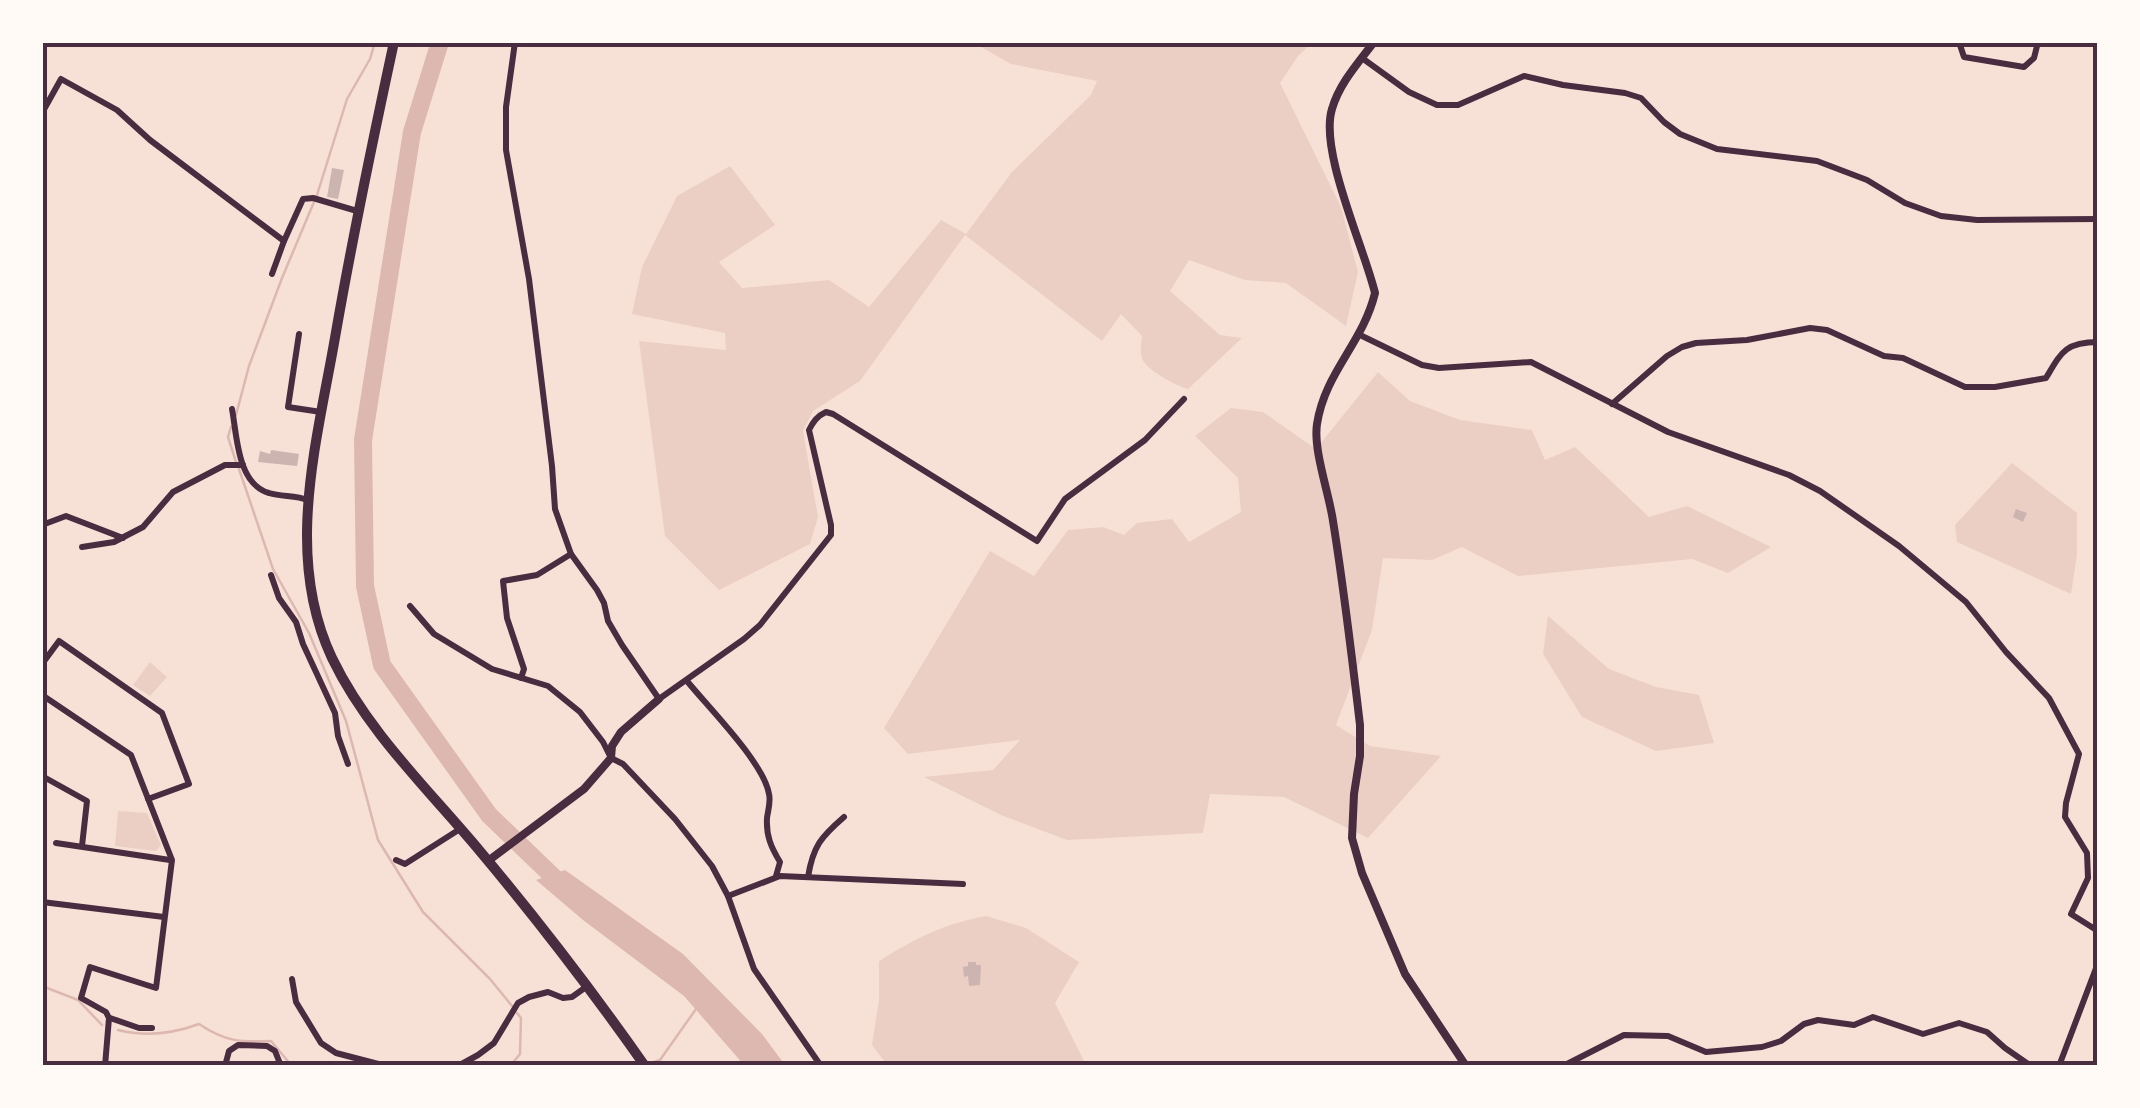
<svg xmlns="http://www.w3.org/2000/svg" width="2140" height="1108" font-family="Quicksand,sans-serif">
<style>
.green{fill:#ebcfc5}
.water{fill:#dcb8b0}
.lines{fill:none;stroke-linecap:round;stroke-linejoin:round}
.stream{stroke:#dcb8b0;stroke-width:2.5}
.river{stroke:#dcb8b0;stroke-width:18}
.building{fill:#ccb4b1}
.minor{stroke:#4a2c40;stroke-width:6}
.tertiary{stroke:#4a2c40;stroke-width:8}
.trunk{stroke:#4a2c40;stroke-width:10}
.neatline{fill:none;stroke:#4a2c40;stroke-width:4}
</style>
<rect width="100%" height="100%" fill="#f7e1d7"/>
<!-- green -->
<g class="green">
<path d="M974,43H1312L1298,56L1280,83L1341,207L1358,272L1346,326L1286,283L1245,280L1189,260L1170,291L1220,335L1242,338L1188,389C1176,386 1152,373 1144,362C1139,355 1141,345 1142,336L1121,314L1102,341L965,235L860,381L813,411L803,431L818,517L810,544L719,590L665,536L639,341L726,350L725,333L632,314L642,267L677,196L730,166L775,225L719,262L742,288L829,280L869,307L941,220L966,234L1012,172L1091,95L1097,81L1011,64Z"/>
<polygon points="1378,372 1410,401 1460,420 1532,430 1545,460 1575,447 1649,517 1687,506 1771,547 1728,573 1692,559 1518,576 1462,547 1432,560 1383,558 1372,630 1336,725 1370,746 1441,756 1368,838 1284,797 1210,794 1203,833 1067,840 1001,815 924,777 993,770 1020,740 908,754 884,728 990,551 1034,576 1068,530 1103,527 1124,535 1137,523 1172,519 1189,542 1241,512 1238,478 1195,436 1231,408 1263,412 1316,449"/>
<polygon points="2012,463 2077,513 2077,555 2071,594 1957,542 1955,525"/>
<polygon points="1548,616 1609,669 1656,687 1699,695 1714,743 1656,751 1582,717 1543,654"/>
<polygon points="150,662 167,677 150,696 133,685"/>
<polygon points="118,811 147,813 161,845 156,851 115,846"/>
<path d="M986,916L1026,928L1079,962L1055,1003L1084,1061L1083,1065H887L872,1045L879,1000V961C916,938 943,924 986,916Z"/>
</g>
<!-- water -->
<polygon class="water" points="565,870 683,954 762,1034 785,1065 744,1065 684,996 583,920 536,880"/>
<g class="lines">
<!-- stream -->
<g class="stream">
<polyline points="317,195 347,99 370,59 375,42"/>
<polyline points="236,415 249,366 282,278 314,202"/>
<polyline points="231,427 228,437 236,462"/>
<polyline points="239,469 273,569 309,633 346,721 378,840 423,912 490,979 512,1006"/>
<polyline points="42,986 78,1000 102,1025"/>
<path d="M118,1030C146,1037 172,1034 199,1024C226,1042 239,1042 271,1041L292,1066"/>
<polyline points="654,1062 660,1060 696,1009"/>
<polyline points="510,1066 520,1054 521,1018 517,1013"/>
</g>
<!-- river -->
<polyline class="river" points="440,42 412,132 363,440 365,586 382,665 489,815 566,889"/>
</g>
<!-- building -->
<g class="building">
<polygon points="332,168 344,170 338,199 327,197"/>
<polygon points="271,450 299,454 297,466 258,462 260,451 270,454"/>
<polygon points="2016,509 2027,513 2023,522 2013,517"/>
<polygon points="968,962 976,962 976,965 981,965 980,985 969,986 968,976 964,977 963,967 968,966"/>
</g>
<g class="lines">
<!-- minor -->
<g class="minor">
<path d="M515,42L506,107V150L529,279L552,466L555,509L571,554L597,590L604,603L608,621L622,645L659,699L744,639L760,625L831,535V525L809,430C813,422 817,416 826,412L833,414L1037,541L1065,499L1145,440L1184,399"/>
<polyline points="1959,42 1964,57 2024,67 2034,58 2038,42"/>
<polyline points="1362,58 1409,92 1437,105 1458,105 1524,76 1563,85 1625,93 1641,98 1664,122 1680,134 1717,149 1817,161 1867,180 1905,203 1941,216 1977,220 2098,219"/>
<polyline points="42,113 61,79 117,110 150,140 284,241"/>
<polyline points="272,274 284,241 303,199 313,198 357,211"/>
<polyline points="299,334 288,407 321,412"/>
<polyline points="1360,335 1422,365 1439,368 1531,362 1668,432 1789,475 1820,491 1899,546 1966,602 2006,652 2049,698 2079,754 2066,803 2065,817 2087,853 2088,878 2071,914 2098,931"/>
<path d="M1612,404L1667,356L1682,347L1696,343L1747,340L1810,328L1827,330L1884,356L1903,358L1965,387H1995L2046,378C2061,353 2065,342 2098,342"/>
<path d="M232,409C237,435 237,484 269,493C282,497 295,495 308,500"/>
<polyline points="42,525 66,516 123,538"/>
<polyline points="82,547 114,542 143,527 173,492 225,465 243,465"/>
<polyline points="271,575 279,598 296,622 303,644 335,713 338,736 348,764"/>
<polyline points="410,606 434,634 444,640 492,669 548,686 580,712 603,742 611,758 623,764 675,819 712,866 728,896 754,969 821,1066"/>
<polyline points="42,664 59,641 162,713 189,784 148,799"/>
<polyline points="521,678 524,669 507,618 503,581 537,575 571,554"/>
<path d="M687,681C708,707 764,763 769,794C771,802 768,810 767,818C766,836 771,847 780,862L776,876"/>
<polyline points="42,695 131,755 172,860 156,988 90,967 81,998 106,1012 109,1018 105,1066"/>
<polyline points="42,776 87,801 82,846"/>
<polyline points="56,843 170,860"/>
<polyline points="396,860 405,864 460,829"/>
<path d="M808,877C813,846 821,837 844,817"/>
<polyline points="728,896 780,876 963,884"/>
<polyline points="42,902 164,917"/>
<polyline points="292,979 296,1002 321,1043 336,1053 386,1066"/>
<polyline points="110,1018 139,1028 152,1028"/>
<polyline points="225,1066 229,1051 238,1045 267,1046 275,1051 281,1066"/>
<polyline points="458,1066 478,1055 494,1043 518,1003 529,997 548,992 563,998 572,997 586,987"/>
<polyline points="1563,1066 1624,1035 1668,1036 1706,1052 1762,1047 1781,1041 1804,1024 1818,1020 1854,1025 1873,1017 1923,1034 1959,1023 1987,1032 2005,1048 2031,1066"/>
<polyline points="2059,1066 2098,963"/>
</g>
<!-- tertiary -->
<g class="tertiary">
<path d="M1374,42C1358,63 1339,84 1332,109C1319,151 1364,247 1375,293C1363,343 1325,372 1317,424C1313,450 1329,493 1333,521C1344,589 1352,657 1360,725V756L1354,794L1352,838L1362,873L1405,974L1466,1066"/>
<polyline points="488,861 584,789 611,758 612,746 621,732 659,699"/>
</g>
<!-- trunk -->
<path class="trunk" d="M394,42C373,139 353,235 336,332C318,438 283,555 332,658C367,731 428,789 479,850C537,919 593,992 645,1066"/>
</g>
<!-- border -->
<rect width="2140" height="1108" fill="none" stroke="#fffaf5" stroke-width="90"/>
<rect x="45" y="45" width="2050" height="1018" class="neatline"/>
</svg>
